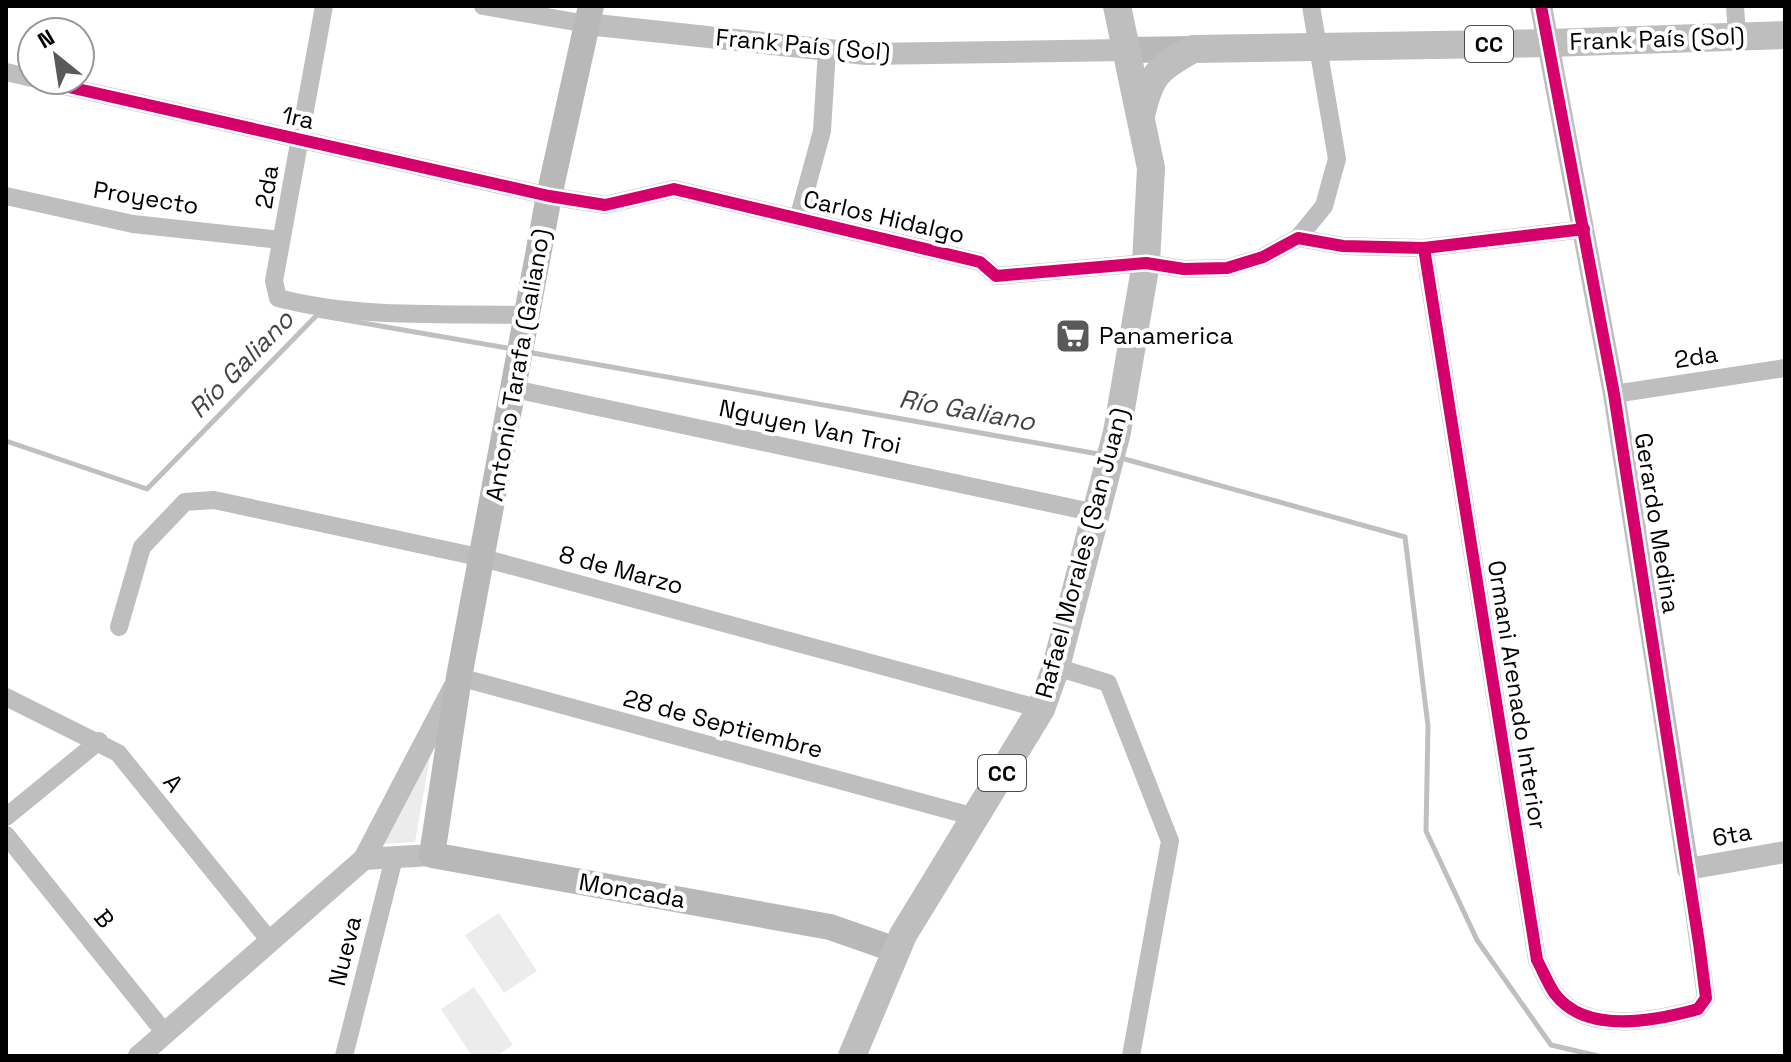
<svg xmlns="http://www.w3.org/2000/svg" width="1791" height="1062" font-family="'Space Grotesk',sans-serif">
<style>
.green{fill:#ececec}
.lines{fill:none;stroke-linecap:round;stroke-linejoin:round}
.stream{stroke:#bfbfbf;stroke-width:5}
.minor{stroke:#bebebe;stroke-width:18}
.tertiary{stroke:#bebebe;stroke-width:22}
.secondary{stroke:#b8b8b8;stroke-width:26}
.primary{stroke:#bebebe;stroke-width:28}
.cycleway-casing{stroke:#fff;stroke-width:17}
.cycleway{stroke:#d6006c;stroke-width:12}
.labels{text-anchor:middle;stroke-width:8;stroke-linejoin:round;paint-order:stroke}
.shield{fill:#fff;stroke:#4c4c4c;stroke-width:2}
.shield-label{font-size:22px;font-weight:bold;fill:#000}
.street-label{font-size:24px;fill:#000;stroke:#fff}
.poi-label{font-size:24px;fill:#000;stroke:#fff;text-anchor:start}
.water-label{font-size:26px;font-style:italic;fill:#444;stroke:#fff}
</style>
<rect width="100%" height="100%" fill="#fff"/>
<!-- green -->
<g class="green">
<polygon points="430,757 415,842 381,844"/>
<polygon points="499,913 537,971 504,993 465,935"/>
<polygon points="474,987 513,1045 497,1056 472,1056 441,1009"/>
</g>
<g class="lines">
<!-- stream -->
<g class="stream">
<polyline points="527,352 1104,455"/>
<polyline points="6,441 147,489 317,315 513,349"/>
<polyline points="1121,458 1405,537 1428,726 1426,831 1477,940 1551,1045 1598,1056"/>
</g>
<!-- minor -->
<g class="minor">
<path d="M324,6L274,281L278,298C358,319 445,313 527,315"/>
<polyline points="483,6 587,24"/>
<polyline points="1735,6 1737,36"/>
<polyline points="6,72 32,78"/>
<polyline points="38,80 549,196 605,205 674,189 980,262 996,276 1146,263 1184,269 1227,268 1263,257 1298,238 1343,246 1424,248 1584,229"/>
<polyline points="6,196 133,224 281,240"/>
<polyline points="798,219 822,131 827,50"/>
<polyline points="1298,238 1324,206 1337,159 1311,6"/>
<path d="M1424,248L1537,960C1543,971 1548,984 1555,994C1586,1035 1655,1021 1698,1009L1706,998L1688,869"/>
<polyline points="514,389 1096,513"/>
<polyline points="1614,394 1785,368"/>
<polyline points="119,627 142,547 185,502 214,500 483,558 1041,709"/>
<polyline points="1056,667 1108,683 1170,841 1131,1056"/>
<polyline points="459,677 975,817"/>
<polyline points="6,697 118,753 270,941"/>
<polyline points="6,817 99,741"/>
<polyline points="6,835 165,1033"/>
<polyline points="344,1056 394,858"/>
</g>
<!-- tertiary -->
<g class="tertiary">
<polyline points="1541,6 1614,394 1688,869 1785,852"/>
<polyline points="587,24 866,54 1126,50"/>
<polyline points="364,859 432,855"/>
<polyline points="139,1056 364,859 453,689"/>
</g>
<!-- secondary -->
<g class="secondary">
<polyline points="591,6 549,196 459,677 432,855 830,927 896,950"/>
<polyline points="1126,50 1193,49"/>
</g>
<!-- primary -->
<g class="primary">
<path d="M1141,116C1150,75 1157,69 1193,49L1549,43L1785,35"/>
<polyline points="852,1056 903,935 1041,709 1056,667 1117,432 1146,263 1151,168 1117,6"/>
</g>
<defs>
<g id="cycleway">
<polyline points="38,80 549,196 605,205 674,189 980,262 996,276 1146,263 1184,269 1227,268 1263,257 1298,238 1343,246 1424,248 1584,229"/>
<path d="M1424,248L1537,960C1543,971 1548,984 1555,994C1586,1035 1655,1021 1698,1009L1706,998L1699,943L1614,394L1541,6"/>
</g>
</defs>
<!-- cycleway casing -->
<use href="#cycleway" class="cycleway-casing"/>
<!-- cycleway -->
<use href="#cycleway" class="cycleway"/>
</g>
<!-- icons -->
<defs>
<symbol id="supermarket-square" viewBox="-11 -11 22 22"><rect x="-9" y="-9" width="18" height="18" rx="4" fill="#595959" stroke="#fff"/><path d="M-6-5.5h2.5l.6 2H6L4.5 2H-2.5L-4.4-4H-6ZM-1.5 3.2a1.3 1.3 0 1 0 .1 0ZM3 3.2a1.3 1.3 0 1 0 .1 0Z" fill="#fff"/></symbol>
</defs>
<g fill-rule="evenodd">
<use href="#supermarket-square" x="1053" y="316" width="40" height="40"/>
</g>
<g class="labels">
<!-- shield labels -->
<g class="shield">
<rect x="1465" y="26" width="48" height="36" rx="6"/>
<rect x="978" y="755" width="48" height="36" rx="6"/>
</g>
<g class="shield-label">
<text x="1489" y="52">CC</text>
<text x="1002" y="781">CC</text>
</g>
<!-- street labels -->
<g class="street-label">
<text transform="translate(1657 39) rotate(-2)" y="8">Frank País (Sol)</text>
<text transform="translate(803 45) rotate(5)" y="8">Frank País (Sol)</text>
<text transform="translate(298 118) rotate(13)" y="8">1ra</text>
<text transform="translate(267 187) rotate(-81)" y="8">2da</text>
<text transform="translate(146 198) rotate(9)" y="8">Proyecto</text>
<text transform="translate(884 217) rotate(13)" y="8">Carlos Hidalgo</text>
<text transform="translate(1696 357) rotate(-9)" y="8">2da</text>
<text transform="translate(518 365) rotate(-80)" y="8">Antonio Tarafa (Galiano)</text>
<text transform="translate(810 427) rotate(12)" y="8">Nguyen Van Troi</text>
<text transform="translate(1657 523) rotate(81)" y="8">Gerardo Medina</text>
<text transform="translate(1082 553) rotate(-75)" y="8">Rafael Morales (San Juan)</text>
<text transform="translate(621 570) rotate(15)" y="8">8 de Marzo</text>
<text transform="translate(1517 695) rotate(81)" y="8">Ormani Arenado Interior</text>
<text transform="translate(723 724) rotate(15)" y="8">28 de Septiembre</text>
<text transform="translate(173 783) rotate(51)" y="8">A</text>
<text transform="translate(1732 835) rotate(-10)" y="8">6ta</text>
<text transform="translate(632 891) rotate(10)" y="8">Moncada</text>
<text transform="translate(104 919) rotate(51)" y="8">B</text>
<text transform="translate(345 951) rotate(-76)" y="8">Nueva</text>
</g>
<!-- poi labels -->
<g class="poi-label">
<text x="1099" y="344">Panamerica</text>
</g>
<!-- water labels -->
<g class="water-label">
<text transform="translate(241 364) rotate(-46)" y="9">Río Galiano</text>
<text transform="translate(967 410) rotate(10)" y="9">Río Galiano</text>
</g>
</g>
<!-- border -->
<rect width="1791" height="1062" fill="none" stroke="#000000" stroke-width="16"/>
<!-- north arrow -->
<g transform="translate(56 56) rotate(330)"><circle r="38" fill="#ffffff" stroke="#999999" stroke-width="2"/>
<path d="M0-6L14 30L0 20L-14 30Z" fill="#595959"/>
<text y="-12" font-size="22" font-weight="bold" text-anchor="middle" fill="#000000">N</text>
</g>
</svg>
